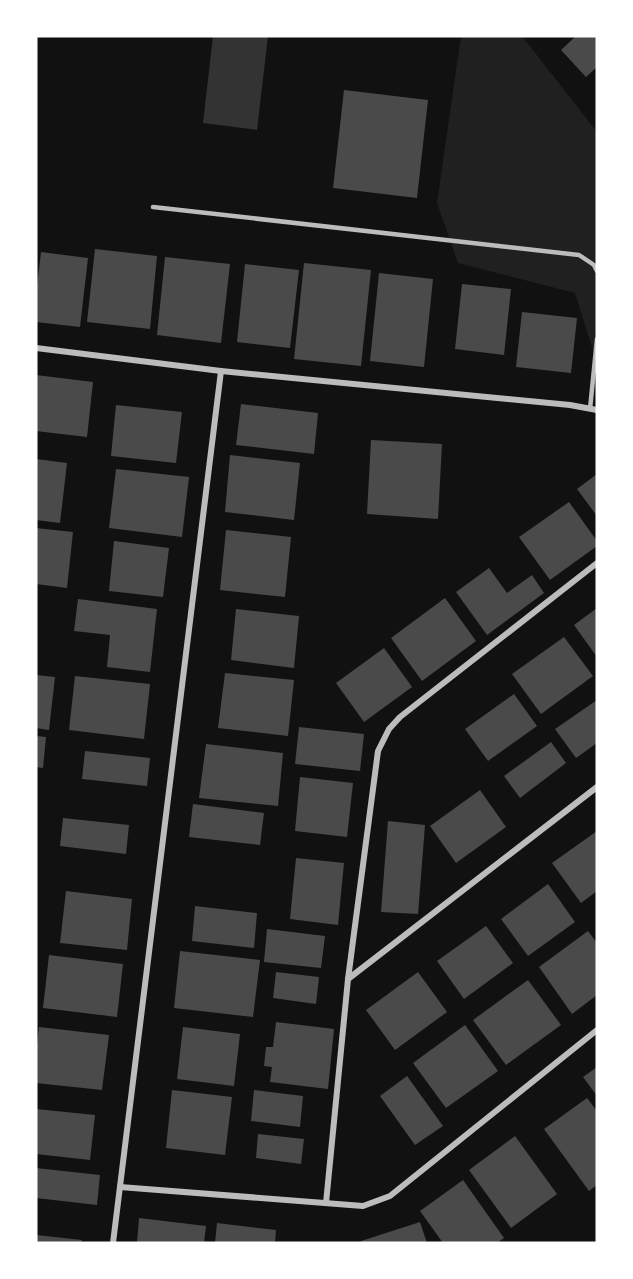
<svg xmlns="http://www.w3.org/2000/svg" width="633" height="1279" font-family="Arial,sans-serif">
<style>
.green{fill:#202020}
.water{fill:#333}
.building{fill:#4a4a4a}
.lines{fill:none;stroke-linecap:round;stroke-linejoin:round}
.service{stroke:#bcbcbc;stroke-width:4.5}
.minor{stroke:#bcbcbc;stroke-width:6}
</style>
<rect width="100%" height="100%" fill="#111"/>
<!-- green -->
<polygon class="green" points="461,36 522,36 597,132 597,363 575,293 458,263 437,203"/>
<!-- water -->
<polygon class="water" points="213,36 268,36 257,130 203,123"/>
<!-- building -->
<g class="building">
<polygon points="576,36 597,36 597,67 586,77 561,50"/>
<polygon points="344,90 428,100 417,198 333,188"/>
<polygon points="95,249 157,256 150,329 87,322"/>
<polygon points="41,252 88,258 80,327 36,322 36,294"/>
<polygon points="165,257 230,264 221,343 157,335"/>
<polygon points="304,263 371,270 361,366 294,359"/>
<polygon points="245,264 299,270 290,348 237,342"/>
<polygon points="379,273 433,279 424,367 370,361"/>
<polygon points="462,284 511,289 504,355 455,349"/>
<polygon points="522,312 577,318 571,373 516,367"/>
<polygon points="36,375 93,382 87,437 36,431"/>
<polygon points="241,404 318,413 314,454 236,445"/>
<polygon points="116,405 182,412 176,463 111,456"/>
<polygon points="371,440 442,444 438,519 367,514"/>
<polygon points="230,455 300,463 294,520 225,512"/>
<polygon points="36,459 67,463 60,523 36,520"/>
<polygon points="116,469 189,477 182,537 109,528"/>
<polygon points="597,474 597,516 577,489"/>
<polygon points="569,502 597,541 597,546 550,580 519,537"/>
<polygon points="36,528 73,532 67,588 36,584"/>
<polygon points="226,530 291,537 285,597 220,590"/>
<polygon points="114,541 169,548 163,597 109,591"/>
<polygon points="489,568 507,593 532,575 544,593 487,635 456,592"/>
<polygon points="445,598 476,641 422,681 391,638"/>
<polygon points="78,599 157,609 150,672 107,667 110,635 74,631"/>
<polygon points="597,608 597,657 574,625"/>
<polygon points="236,609 299,616 294,668 231,660"/>
<polygon points="564,637 593,676 541,714 512,674"/>
<polygon points="384,648 412,687 364,722 336,683"/>
<polygon points="225,673 294,680 288,736 218,728"/>
<polygon points="36,675 55,677 49,730 36,728"/>
<polygon points="75,676 150,684 144,739 69,730"/>
<polygon points="514,694 537,726 488,761 465,729"/>
<polygon points="597,700 597,743 576,758 555,729"/>
<polygon points="299,727 364,734 360,771 295,764"/>
<polygon points="36,736 46,737 43,768 36,767"/>
<polygon points="551,742 566,763 520,798 504,776"/>
<polygon points="206,744 283,753 278,806 199,798"/>
<polygon points="85,751 150,758 147,786 82,779"/>
<polygon points="300,777 353,783 347,837 295,831"/>
<polygon points="480,790 506,827 456,863 430,826"/>
<polygon points="193,804 264,813 260,845 189,837"/>
<polygon points="63,818 129,825 126,854 60,846"/>
<polygon points="388,821 425,825 418,914 381,912"/>
<polygon points="597,831 597,891 581,903 552,863"/>
<polygon points="296,858 344,863 338,925 290,919"/>
<polygon points="548,884 575,922 528,956 501,919"/>
<polygon points="66,891 132,899 127,950 60,943"/>
<polygon points="195,906 257,913 254,948 192,941"/>
<polygon points="486,926 513,963 464,999 437,961"/>
<polygon points="267,929 325,936 321,968 264,962"/>
<polygon points="588,931 597,943 597,995 572,1014 539,967"/>
<polygon points="180,951 260,960 253,1017 174,1008"/>
<polygon points="49,955 123,964 117,1017 43,1008"/>
<polygon points="276,972 319,977 316,1004 273,998"/>
<polygon points="418,972 447,1012 395,1050 366,1010"/>
<polygon points="528,980 561,1025 506,1065 473,1020"/>
<polygon points="276,1022 334,1029 328,1089 270,1082 272,1067 264,1066 266,1047 273,1047"/>
<polygon points="465,1025 498,1071 446,1108 413,1063"/>
<polygon points="39,1027 109,1035 102,1090 36,1083 36,1054"/>
<polygon points="183,1027 240,1034 234,1086 177,1079"/>
<polygon points="597,1067 597,1096 583,1077"/>
<polygon points="407,1076 443,1126 415,1145 380,1096"/>
<polygon points="172,1090 232,1097 225,1155 166,1148"/>
<polygon points="254,1090 303,1096 300,1127 251,1121"/>
<polygon points="587,1098 597,1111 597,1185 589,1191 544,1129"/>
<polygon points="36,1109 95,1115 90,1160 36,1154"/>
<polygon points="258,1134 304,1139 301,1164 256,1158"/>
<polygon points="515,1136 557,1194 511,1228 469,1170"/>
<polygon points="36,1168 100,1175 97,1205 36,1198"/>
<polygon points="463,1180 504,1238 497,1243 443,1243 420,1211"/>
<polygon points="139,1218 206,1226 204,1243 137,1243"/>
<polygon points="420,1222 427,1243 361,1243 361,1241"/>
<polygon points="217,1223 276,1230 275,1243 215,1243"/>
<polygon points="36,1235 82,1240 81,1243 36,1243"/>
</g>
<g class="lines">
<!-- service -->
<g class="service">
<polyline points="153,207 579,255 594,265 597,271"/>
<polyline points="590,409 597,339"/>
</g>
<!-- minor -->
<g class="minor">
<polyline points="36,348 221,371 570,405 597,410"/>
<polyline points="348,979 597,787"/>
<polyline points="120,1187 363,1206 390,1196 597,1030"/>
<polyline points="326,1203 348,979 378,751 389,729 400,717 597,563"/>
<polyline points="113,1243 221,371"/>
</g>
</g>
<!-- border -->
<rect width="633" height="1279" fill="none" stroke="#ffffff" stroke-width="75"/>
</svg>
